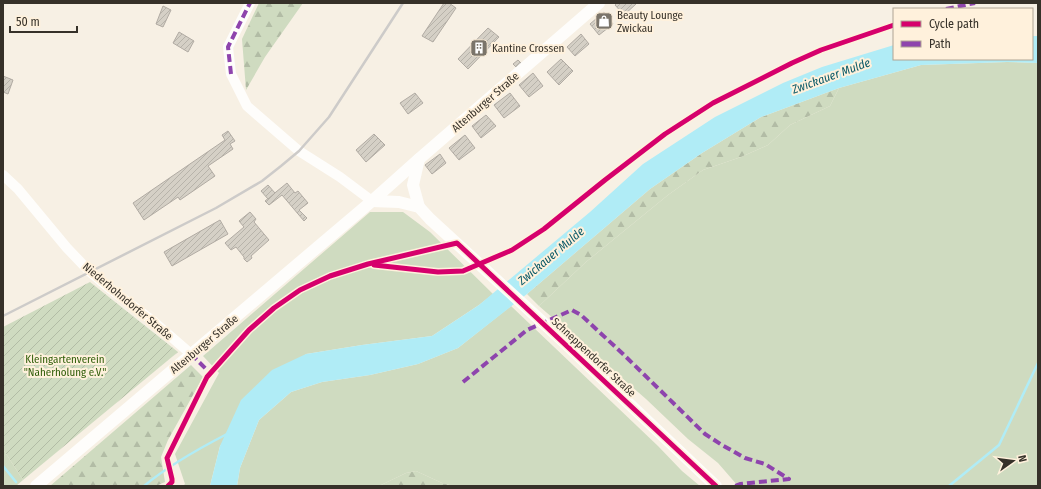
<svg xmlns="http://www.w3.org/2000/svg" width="1041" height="489" font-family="'Fira Sans Condensed',sans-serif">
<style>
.green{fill:#cfdbc0}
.forest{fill:url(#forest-firs)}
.garden{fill:url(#garden-furrows)}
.water{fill:#b0ecf6}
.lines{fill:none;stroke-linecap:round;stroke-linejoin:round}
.stream{stroke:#b0ecf6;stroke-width:2.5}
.building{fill:url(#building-hatch);stroke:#b1aba3}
.minor{stroke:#fefdfb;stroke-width:10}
.tertiary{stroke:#fefdfb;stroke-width:12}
.rail{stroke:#cdcbc9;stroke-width:2.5}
.quiet{stroke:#8e44ad;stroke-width:4;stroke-dasharray:8 4;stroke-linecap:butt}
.cycleway-casing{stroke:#fff1dc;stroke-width:8}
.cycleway{stroke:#d6006c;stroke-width:5}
.labels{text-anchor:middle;stroke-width:4;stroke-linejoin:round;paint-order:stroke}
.poi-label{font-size:11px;fill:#363129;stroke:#fff1dc;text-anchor:start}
.street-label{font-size:11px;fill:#363129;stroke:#fff1dc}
.park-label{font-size:11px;fill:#2f5d08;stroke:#fff1dc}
.water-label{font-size:12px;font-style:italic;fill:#095967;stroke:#fff1dc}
</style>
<defs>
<pattern id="forest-firs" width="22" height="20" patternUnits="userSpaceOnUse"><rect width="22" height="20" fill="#cfdbc0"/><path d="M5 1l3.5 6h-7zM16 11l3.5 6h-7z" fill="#b2bca5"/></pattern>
<pattern id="garden-furrows" width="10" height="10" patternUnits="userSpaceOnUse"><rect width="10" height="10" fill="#cfdbc0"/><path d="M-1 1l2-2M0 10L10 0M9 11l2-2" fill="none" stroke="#b2bca5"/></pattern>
<pattern id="building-hatch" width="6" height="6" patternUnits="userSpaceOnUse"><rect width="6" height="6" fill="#d5d0c6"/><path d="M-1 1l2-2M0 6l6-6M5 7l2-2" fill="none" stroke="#b7b3aa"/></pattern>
</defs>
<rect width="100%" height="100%" fill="#f7f0e4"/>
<!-- green -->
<g class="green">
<polygon points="1007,62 1038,63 1038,486 738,486 718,463 688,439 646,399 539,306 586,262 668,195 703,170 741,157 768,145 790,125 830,106 839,88 921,65"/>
<polygon points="370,212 403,212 430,232 493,294 479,305 432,336 362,345 306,354 220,446 210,486 183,486 185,484 175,454 219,373 203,356"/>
<polygon points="511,306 658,446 682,471 700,486 453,486 442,483 416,471 406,473 379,486 237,486 240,468 259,420 291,392 322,382 370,375 418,364 458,348"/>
<polygon points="3,449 23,480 16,486 3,486"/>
</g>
<!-- forest -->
<g class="forest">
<polygon points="259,3 303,3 265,57 246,90 242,39"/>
<polygon points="839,88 830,106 790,125 768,145 741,157 703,170 668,195 586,262 539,306 527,294 650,189 702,153 761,117"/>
<polygon points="191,365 203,377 168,440 161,457 165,482 156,486 50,486"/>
<polygon points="416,471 442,483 453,486 379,486 406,473"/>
</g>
<!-- garden -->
<polygon class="garden" points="90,282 178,352 23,480 3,449 3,327"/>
<!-- water -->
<polygon class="water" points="1032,36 1038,36 1038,63 1007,62 921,65 839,88 761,117 702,153 650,189 527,294 458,348 418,364 370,375 322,382 291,392 259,420 240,468 237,486 210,486 220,446 241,400 272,370 306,354 362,345 432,336 479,305 590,212 643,164 715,117 783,83 822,67 894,45 894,59 1032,59"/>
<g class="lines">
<!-- stream -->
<g class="stream">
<polyline points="3,466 16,482"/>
<path d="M144,486C169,465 198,449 227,434"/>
<polyline points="949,486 999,445 1038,363"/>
</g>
</g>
<!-- building -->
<g class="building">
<polygon points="444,3 449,3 456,8 433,42 422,36"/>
<polygon points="617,3 635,3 636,4 624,15 615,5"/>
<polygon points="163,6 171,10 163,27 156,24"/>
<polygon points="604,12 613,24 599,35 590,24"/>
<polygon points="488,28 499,37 468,69 458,59"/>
<polygon points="179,32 194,41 188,52 173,43"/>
<polygon points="581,34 589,44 575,56 567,47"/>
<polygon points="561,59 573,71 559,85 547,72"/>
<polygon points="518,60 521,63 516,67 513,64"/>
<polygon points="533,73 543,86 529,97 519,85"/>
<polygon points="3,76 13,80 8,94 3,92"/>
<polygon points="415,93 423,103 408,114 400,103"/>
<polygon points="510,93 520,106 504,118 494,105"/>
<polygon points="486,115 496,126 481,138 472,126"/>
<polygon points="228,131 235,141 230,144 233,149 208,166 215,176 180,200 178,197 144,220 133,203 225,140 222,135"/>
<polygon points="374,134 385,145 366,162 356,150"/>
<polygon points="465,135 475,148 459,160 449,148"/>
<polygon points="440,154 446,163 432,174 425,165"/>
<polygon points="287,183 295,193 298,191 308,203 299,210 307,218 304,221 282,195 269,205 265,201"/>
<polygon points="268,185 275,193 268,199 261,191"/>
<polygon points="250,212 256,219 254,222 269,240 251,256 252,258 247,262 244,259 244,257 236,247 231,250 225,243 244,227 239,221"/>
<polygon points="220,220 228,234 172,266 164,252"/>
</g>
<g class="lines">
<!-- minor -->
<g class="minor">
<polyline points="250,3 228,47 231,74 247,106 299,151 340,177 372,201"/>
<polyline points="3,175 18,189 67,248 90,272 108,287 153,321 191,354"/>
</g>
<!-- tertiary -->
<g class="tertiary">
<polyline points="419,159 413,185 419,207"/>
<polyline points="372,201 399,202 419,207 430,219 562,340 716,486"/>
<polyline points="36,486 372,201 419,159 599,3"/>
</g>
<!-- rail -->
<polyline class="rail" points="3,316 216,208 262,181 281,166 299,151 329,117 403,3"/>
<!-- quiet -->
<g class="quiet">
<polyline points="946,9 975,3"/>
<polyline points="231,74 228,47 250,3"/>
<polyline points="191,354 210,373"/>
<polyline points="463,382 527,330 572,310 581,315 623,354 705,434 722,445 745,458 765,464 789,479 740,484 735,486"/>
</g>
<defs>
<g id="cycleway">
<polyline points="374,265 438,272 463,271 512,250 544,229 605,180 665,134 713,103 792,63 821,50 894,25"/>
<polyline points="168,486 172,482 172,479 167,458 207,377 249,330 274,308 300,290 330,276 368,264 457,243 716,486"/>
</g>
</defs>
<!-- cycleway casing -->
<use href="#cycleway" class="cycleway-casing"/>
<!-- cycleway -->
<use href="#cycleway" class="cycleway"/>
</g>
<!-- icons -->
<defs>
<symbol id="shop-square" viewBox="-11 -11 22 22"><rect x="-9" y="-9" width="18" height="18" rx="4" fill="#7a746a" stroke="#fff1dc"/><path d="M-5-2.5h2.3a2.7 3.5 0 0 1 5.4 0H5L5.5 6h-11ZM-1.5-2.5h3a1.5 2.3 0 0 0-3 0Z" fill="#fff"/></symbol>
<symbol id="building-square" viewBox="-11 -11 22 22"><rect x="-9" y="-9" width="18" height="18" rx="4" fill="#7a746a" stroke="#fff1dc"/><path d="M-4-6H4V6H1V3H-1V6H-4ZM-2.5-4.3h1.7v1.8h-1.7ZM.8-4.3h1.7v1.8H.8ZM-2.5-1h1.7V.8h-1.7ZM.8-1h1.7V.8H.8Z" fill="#fff"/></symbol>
</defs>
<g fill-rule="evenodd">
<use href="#shop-square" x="594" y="11" width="20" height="20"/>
<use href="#building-square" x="469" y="38" width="20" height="20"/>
</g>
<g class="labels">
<!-- poi labels -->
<g class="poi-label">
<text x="617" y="19">Beauty Lounge<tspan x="617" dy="13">Zwickau</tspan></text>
<text x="492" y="52">Kantine Crossen</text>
</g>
<!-- street labels -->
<g class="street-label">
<text transform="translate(485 102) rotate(-41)" y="4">Altenburger Straße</text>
<text transform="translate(128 301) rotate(40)" y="4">Niederhohndorfer Straße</text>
<text transform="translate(204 344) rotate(-40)" y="4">Altenburger Straße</text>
<text transform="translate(594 357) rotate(43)" y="4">Schneppendorfer Straße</text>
</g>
<!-- park labels -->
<g class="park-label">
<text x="65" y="363">Kleingartenverein<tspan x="65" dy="13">"Naherholung e.V."</tspan></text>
</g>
<!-- water labels -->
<g class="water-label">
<text transform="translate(831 76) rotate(-20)" y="4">Zwickauer Mulde</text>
<text transform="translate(551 256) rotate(-40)" y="4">Zwickauer Mulde</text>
</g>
</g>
<!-- border -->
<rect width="1041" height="489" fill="none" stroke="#363129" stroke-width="8"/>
<!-- legend -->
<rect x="893" y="8" width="140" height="52" fill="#fff1dc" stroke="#afa494"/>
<rect x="901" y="21" width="20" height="6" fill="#d6006c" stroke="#afa494"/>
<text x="929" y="28" font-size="12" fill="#363129">Cycle path</text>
<rect x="901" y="41" width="20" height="6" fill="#8e44ad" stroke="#afa494"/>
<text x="929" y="48" font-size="12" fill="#363129">Path</text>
<!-- north arrow -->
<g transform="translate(1013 461) rotate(76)" stroke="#fff1dc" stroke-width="3" paint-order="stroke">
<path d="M0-3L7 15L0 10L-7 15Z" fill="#363129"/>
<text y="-6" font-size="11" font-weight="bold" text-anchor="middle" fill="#363129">N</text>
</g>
<!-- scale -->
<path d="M10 26v6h67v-6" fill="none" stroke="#363129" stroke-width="2"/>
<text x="16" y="26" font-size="12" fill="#363129" stroke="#fff1dc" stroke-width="3" paint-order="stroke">50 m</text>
</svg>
